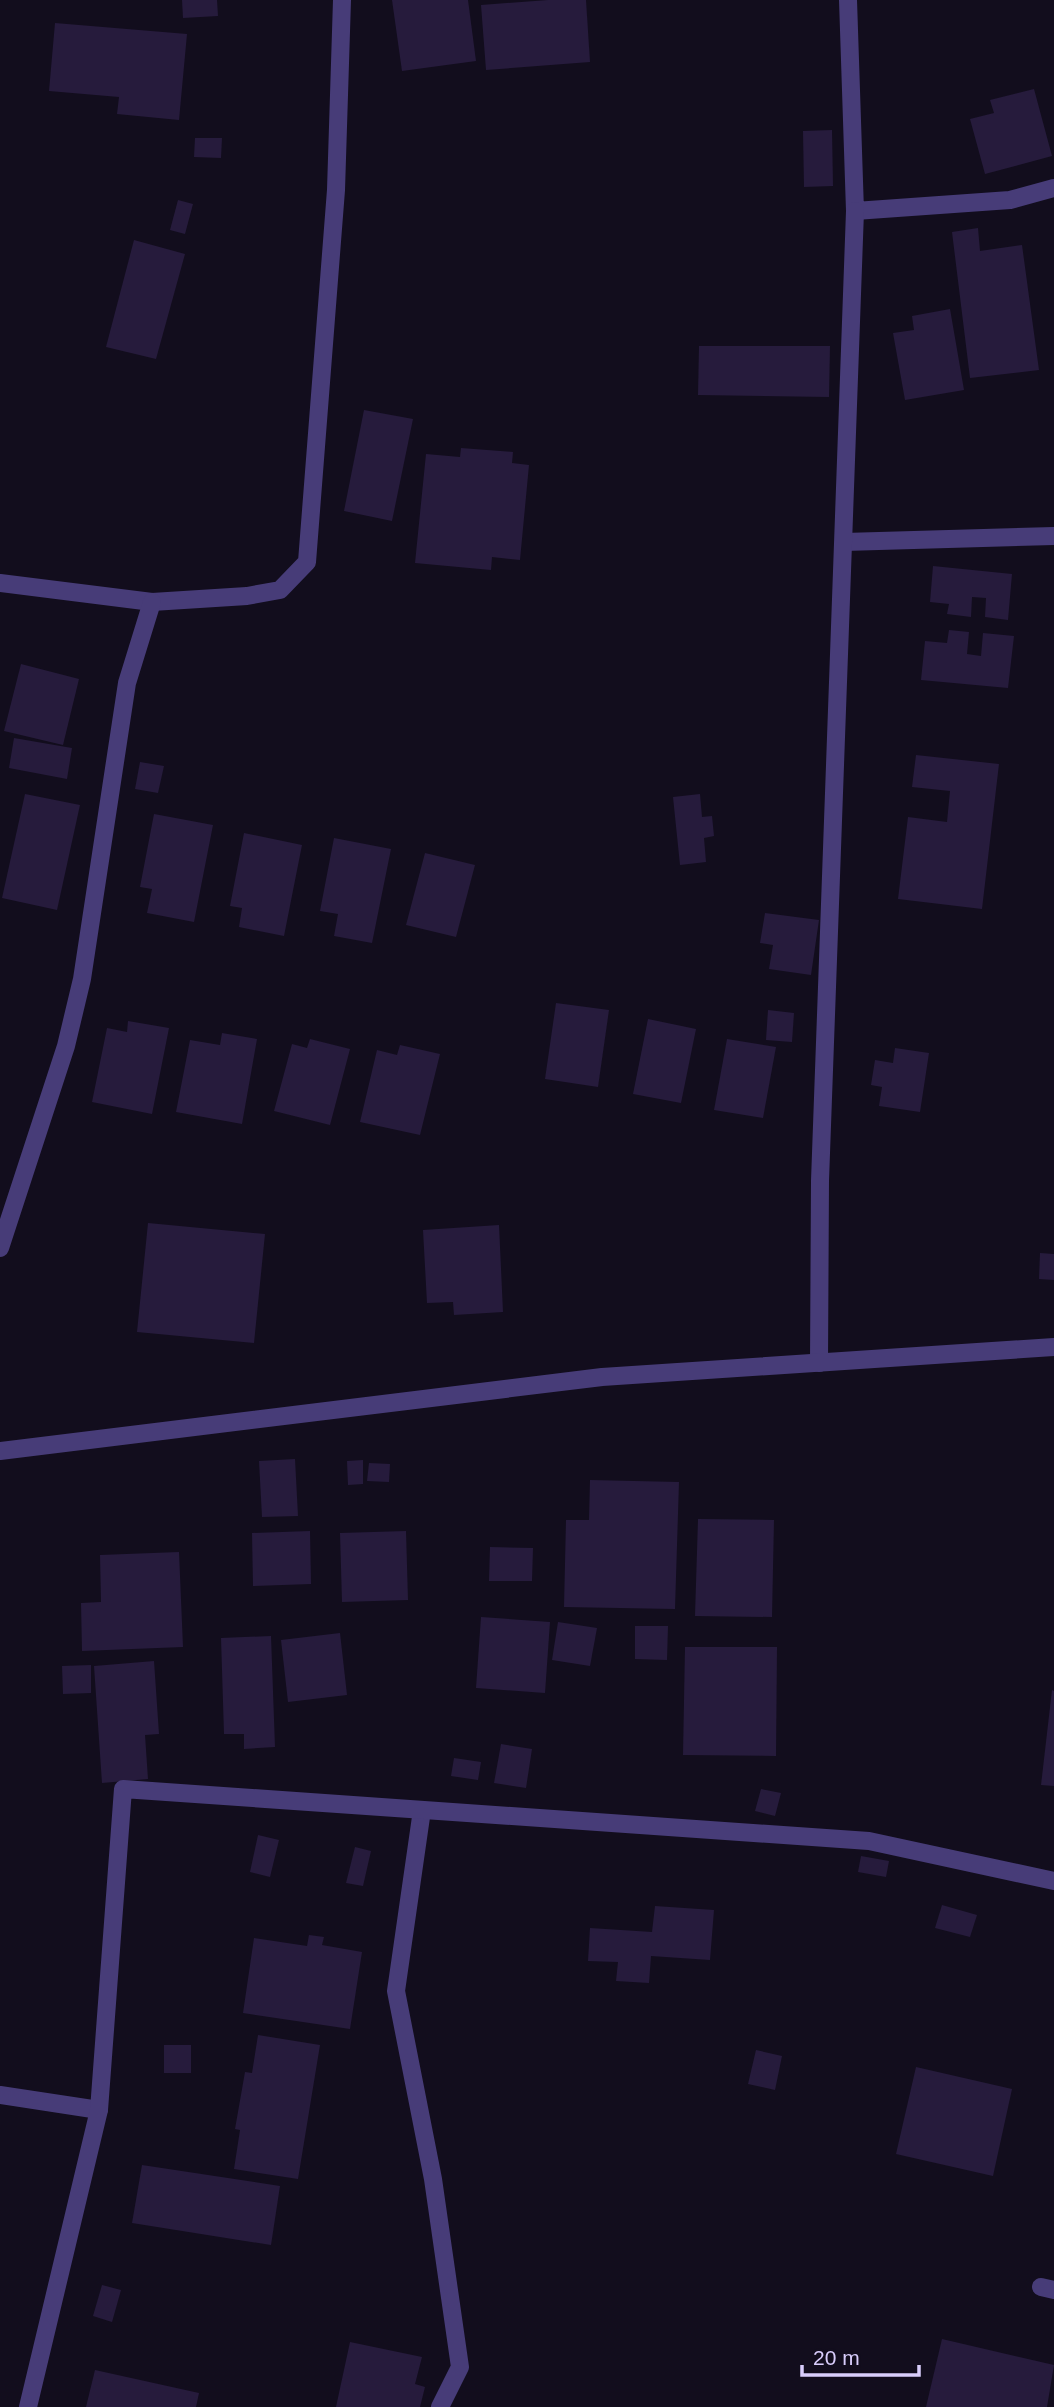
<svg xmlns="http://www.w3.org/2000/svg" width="1054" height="2407" font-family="Helvetica,sans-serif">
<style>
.building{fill:#261b3c}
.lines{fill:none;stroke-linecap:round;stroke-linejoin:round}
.street{stroke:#473c78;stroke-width:18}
</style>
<rect width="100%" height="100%" fill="#120d1d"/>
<!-- building -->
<g class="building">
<polygon points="182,0 217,0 218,16 183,18"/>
<polygon points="392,0 468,0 476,61 402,71"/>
<polygon points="548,0 586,0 590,62 486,70 481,5"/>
<polygon points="55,23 187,34 179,120 117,114 119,97 49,91"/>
<polygon points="1034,89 1052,156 985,174 970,119 994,113 990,100"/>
<polygon points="832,130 833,186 804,187 803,131"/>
<polygon points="195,138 222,138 221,158 194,157"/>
<polygon points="178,200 193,204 185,234 170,230"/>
<polygon points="978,228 980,251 1022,245 1039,370 970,378 952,232"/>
<polygon points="134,240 185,254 156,359 106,347"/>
<polygon points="950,309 964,390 905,400 893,333 914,330 912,316"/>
<polygon points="699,346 830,346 829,397 698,395"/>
<polygon points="364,410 413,419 392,521 344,511"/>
<polygon points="461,448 513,452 512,463 529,465 520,560 492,557 491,570 415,563 426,454 460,457"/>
<polygon points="933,566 1012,574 1008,620 985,617 986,598 972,597 971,617 947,614 949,604 930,602"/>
<polygon points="949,630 969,632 967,654 981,656 983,633 1014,636 1008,688 921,680 925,641 947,643"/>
<polygon points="21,664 79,679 63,745 4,731"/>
<polygon points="14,738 72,748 67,779 9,768"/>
<polygon points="916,755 999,764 982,909 898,899 908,817 947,822 950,791 912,787"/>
<polygon points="140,762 164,766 158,793 135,789"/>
<polygon points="25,794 80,805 57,910 2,898"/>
<polygon points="700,794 702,817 712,816 714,836 704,838 706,862 680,865 673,797"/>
<polygon points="154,814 213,825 194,922 147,913 152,889 140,887"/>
<polygon points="244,833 302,845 284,936 239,927 242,908 230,906"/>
<polygon points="334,838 391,849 372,943 334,936 338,914 320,911"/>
<polygon points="425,853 475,865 456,937 406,925"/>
<polygon points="765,913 819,920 811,975 769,969 773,945 760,943"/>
<polygon points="556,1003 609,1010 598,1087 545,1079"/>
<polygon points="768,1010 794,1013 792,1042 766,1040"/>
<polygon points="648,1019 696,1029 681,1103 633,1094"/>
<polygon points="128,1021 169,1028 152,1114 92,1102 107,1028 127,1032"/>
<polygon points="222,1033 257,1039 242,1124 176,1112 190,1040 220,1045"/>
<polygon points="310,1039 350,1049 330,1125 274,1111 292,1044 307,1048"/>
<polygon points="727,1039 776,1047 763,1118 714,1110"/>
<polygon points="400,1045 440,1054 420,1135 360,1122 377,1050 397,1055"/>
<polygon points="895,1048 929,1053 920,1112 879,1106 882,1087 871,1085 875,1060 893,1063"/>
<polygon points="148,1223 265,1234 254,1343 137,1332"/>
<polygon points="499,1225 503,1312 454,1315 453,1302 427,1303 423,1230"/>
<polygon points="1040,1253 1054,1254 1054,1280 1039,1279"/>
<polygon points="295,1459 298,1516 262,1517 259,1461"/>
<polygon points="363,1460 363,1484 348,1485 347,1461"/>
<polygon points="369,1463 390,1464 389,1482 367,1481"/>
<polygon points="590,1480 679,1482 675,1609 564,1607 566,1520 589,1520"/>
<polygon points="698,1519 774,1520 772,1617 695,1616"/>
<polygon points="310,1531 311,1584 253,1586 252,1533"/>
<polygon points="406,1531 408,1600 342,1602 340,1533"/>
<polygon points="490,1547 533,1548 532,1581 489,1581"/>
<polygon points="179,1552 183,1647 82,1651 81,1603 101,1602 100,1555"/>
<polygon points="481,1617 550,1622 545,1693 476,1688"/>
<polygon points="558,1622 597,1628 590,1666 552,1660"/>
<polygon points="635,1626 668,1626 667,1660 635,1659"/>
<polygon points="340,1633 347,1695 288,1702 281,1640"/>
<polygon points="271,1636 275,1747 244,1749 244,1734 224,1734 221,1638"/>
<polygon points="685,1647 777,1647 776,1756 683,1755"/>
<polygon points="154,1661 159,1734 145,1735 148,1779 102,1783 94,1666"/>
<polygon points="91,1665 91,1693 63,1694 62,1666"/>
<polygon points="1052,1690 1054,1691 1054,1786 1041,1785"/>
<polygon points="501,1744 532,1749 526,1788 494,1783"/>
<polygon points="454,1758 481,1762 478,1780 451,1776"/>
<polygon points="761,1789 781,1793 775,1816 755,1811"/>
<polygon points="258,1835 279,1840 270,1877 250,1872"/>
<polygon points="355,1847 371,1851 363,1886 346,1883"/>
<polygon points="861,1856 889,1861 886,1877 858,1872"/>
<polygon points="942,1905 977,1915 970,1937 935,1928"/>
<polygon points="655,1906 714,1910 710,1960 651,1956 649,1983 616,1981 618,1962 588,1961 590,1928 652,1932"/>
<polygon points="309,1935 324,1937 322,1945 362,1952 350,2029 243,2013 254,1938 307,1946"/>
<polygon points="258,2035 320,2045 298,2179 234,2169 240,2130 235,2129 245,2072 252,2073"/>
<rect x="164" y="2045" width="27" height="28"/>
<polygon points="756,2050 782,2056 775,2090 748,2084"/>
<polygon points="916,2067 1012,2089 993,2176 896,2154"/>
<polygon points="142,2165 280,2186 271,2245 132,2223"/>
<polygon points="102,2285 121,2290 112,2322 93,2316"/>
<polygon points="942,2339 1054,2365 1047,2407 926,2407"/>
<polygon points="350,2342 422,2357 415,2384 425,2387 420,2407 336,2407"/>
<polygon points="95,2370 199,2393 196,2407 86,2407"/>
</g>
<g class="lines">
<!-- street -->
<g class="street">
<polyline points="848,0 855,211 1010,200 1054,188"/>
<polyline points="844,542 1054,536"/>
<polyline points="0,583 152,602 247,596 280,590 307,562 336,190 342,0"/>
<polyline points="0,1248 66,1046 82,979 127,683 152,602"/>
<polyline points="819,1363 820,1181 855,211"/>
<polyline points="0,1451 602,1377 1054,1347"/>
<polyline points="422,1810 396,1991 433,2179 460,2367 440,2407"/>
<polyline points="0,2095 99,2110"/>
<polyline points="1041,2287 1054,2290"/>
<polyline points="28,2407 99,2110 123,1789 869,1841 1054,1881"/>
</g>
</g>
<!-- scale -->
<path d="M802 2365v10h117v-10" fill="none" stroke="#d9cdfb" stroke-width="3.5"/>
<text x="813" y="2365" font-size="21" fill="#d9cdfb" stroke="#120d1d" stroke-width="5" paint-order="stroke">20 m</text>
</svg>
